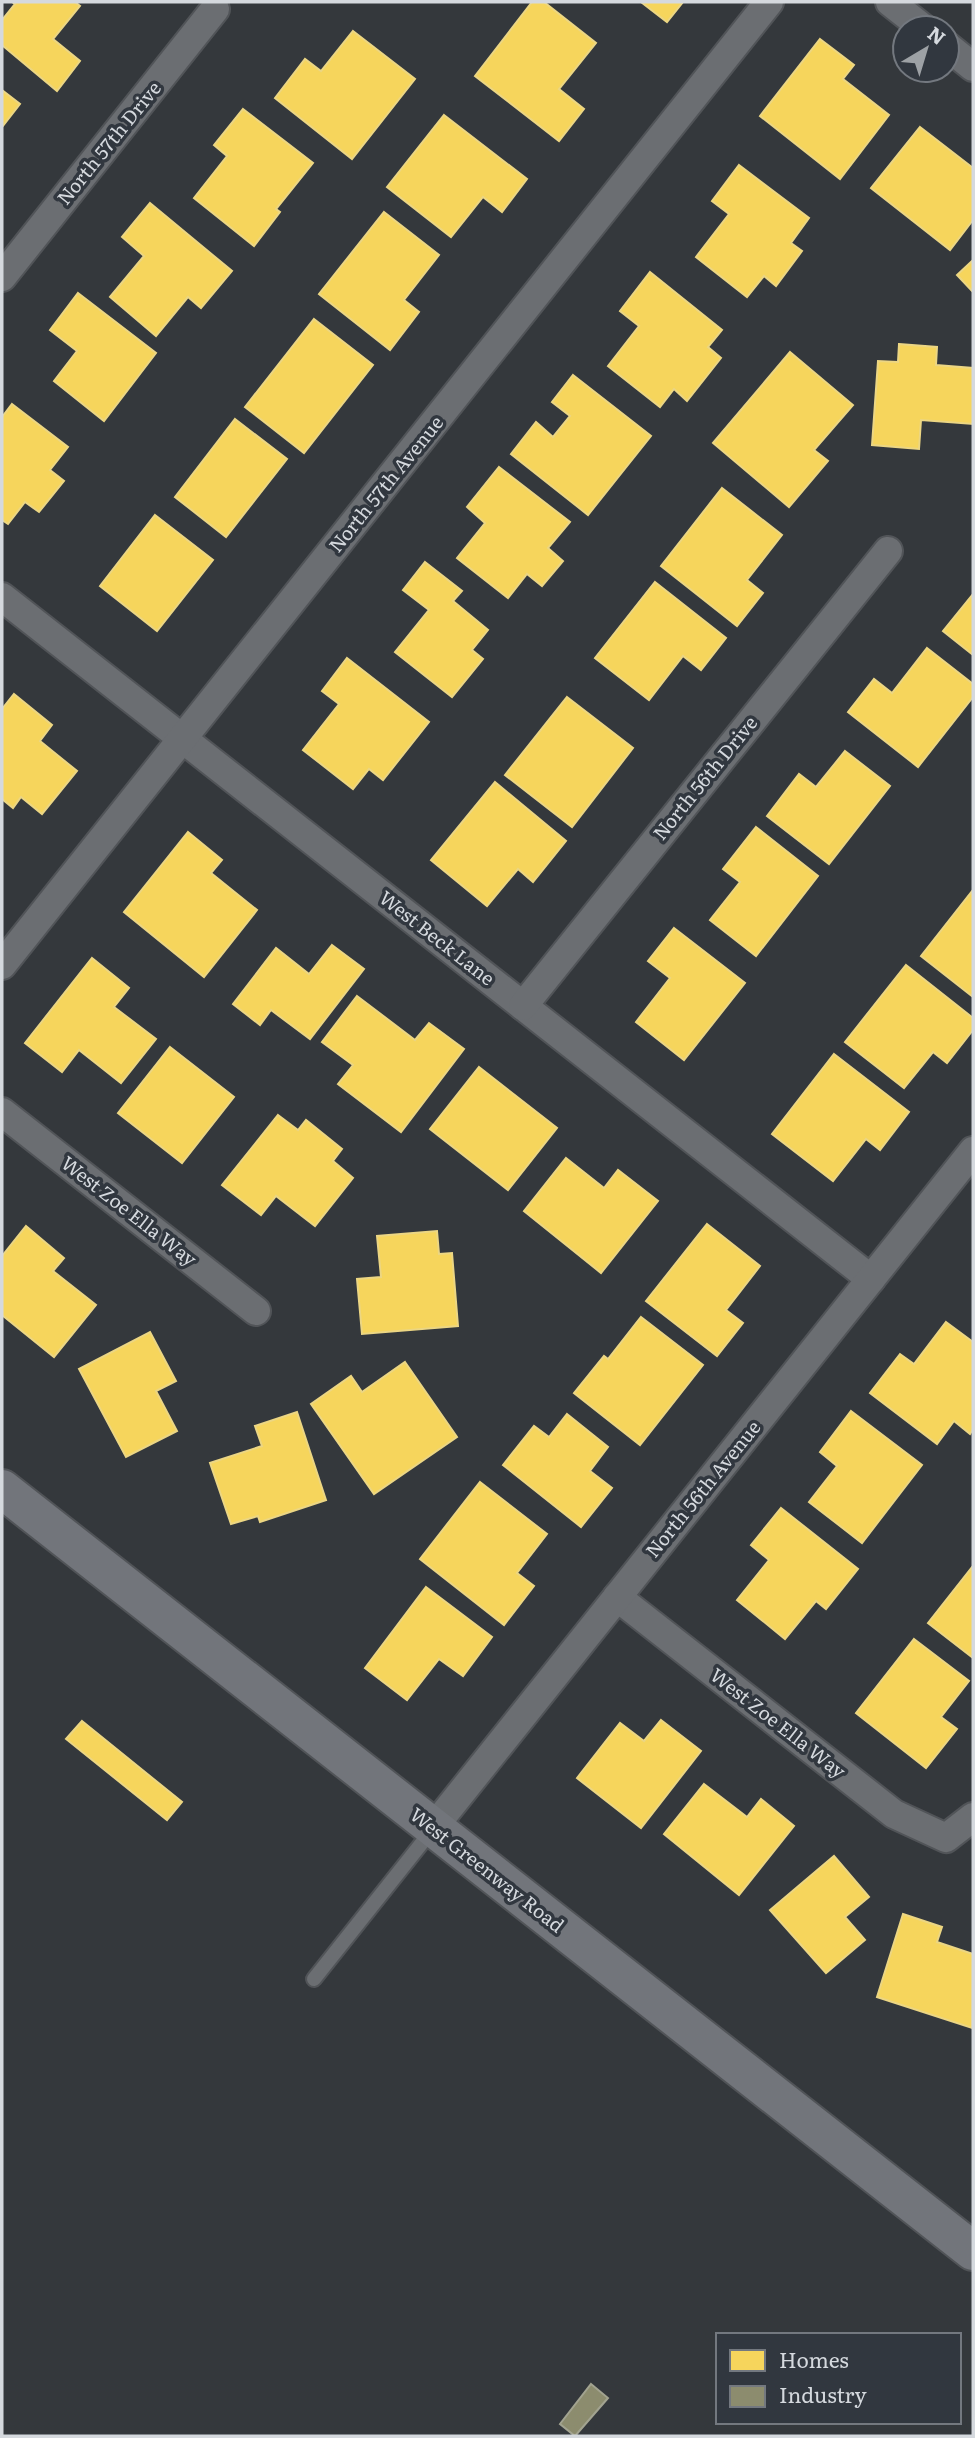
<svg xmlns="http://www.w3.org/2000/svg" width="975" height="2438" font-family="Literata,serif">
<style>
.homes{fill:#f6d55c;stroke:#ecd683;stroke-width:2}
.industry{fill:#8c8c6e;stroke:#a2a390;stroke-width:2}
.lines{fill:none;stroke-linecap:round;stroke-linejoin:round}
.service-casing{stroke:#515458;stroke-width:18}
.minor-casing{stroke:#515458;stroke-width:32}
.secondary-casing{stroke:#515458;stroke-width:42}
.service{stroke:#6b6e72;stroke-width:14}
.minor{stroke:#6b6e72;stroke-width:28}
.secondary{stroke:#72757b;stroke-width:38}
.labels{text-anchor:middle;stroke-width:7;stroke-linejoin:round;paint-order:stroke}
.street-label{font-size:19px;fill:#d5d9de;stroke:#31373f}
</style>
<rect width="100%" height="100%" fill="#34383c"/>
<!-- homes -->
<g class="homes">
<polygon points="12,2 75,2 80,6 53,39 80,61 57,91 2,45 2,20 15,4"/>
<polygon points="532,2 544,2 596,43 559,89 584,109 559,141 475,76"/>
<polygon points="641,2 683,2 667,22"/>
<polygon points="353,31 415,79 352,159 275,98 305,59 321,71"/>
<polygon points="820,39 854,65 843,79 889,115 840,179 760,116"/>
<polygon points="2,90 20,104 2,127"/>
<polygon points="243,109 313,163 276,209 280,212 254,246 194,198 227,156 214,145"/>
<polygon points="444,115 527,179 502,212 483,197 451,237 387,187"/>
<polygon points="920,127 973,168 973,220 950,250 871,188"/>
<polygon points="739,165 809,218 791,243 802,251 776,286 764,276 747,297 696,257 729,214 712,201"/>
<polygon points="150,203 232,271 201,308 188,297 156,336 110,297 144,256 122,237"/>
<polygon points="384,212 439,255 404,300 419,312 390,350 319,294"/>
<polygon points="973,260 973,292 957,275"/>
<polygon points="650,272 722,330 708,347 721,358 687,401 674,389 660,407 608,366 639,326 620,311"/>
<polygon points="78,293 156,353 104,421 54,381 77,351 50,330"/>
<polygon points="314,319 373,365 304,453 245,407"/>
<polygon points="899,344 937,347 936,365 973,368 973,424 921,420 919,449 872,445 878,361 898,362"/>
<polygon points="790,352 853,405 814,450 828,461 789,507 713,443"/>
<polygon points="573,375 651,436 588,515 511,454 536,422 553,437 570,416 552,402"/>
<polygon points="12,404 68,447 50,470 64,481 39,512 25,502 8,524 2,520 2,417"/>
<polygon points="235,419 287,459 226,537 175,497"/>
<polygon points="499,467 570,522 548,548 563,561 542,586 527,574 508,598 457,558 485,523 467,507"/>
<polygon points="722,488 782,535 747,580 763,593 737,626 661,566"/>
<polygon points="155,515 213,560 157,631 100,586"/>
<polygon points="425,562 462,591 453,601 488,630 472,650 483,659 452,697 395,652 429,610 403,590"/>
<polygon points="655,582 726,638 701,670 683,656 649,700 595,658"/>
<polygon points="973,594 973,655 943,631"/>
<polygon points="927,648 973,684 973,697 918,767 848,712 874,679 892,693"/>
<polygon points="347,658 429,722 383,780 369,769 353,789 303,750 339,704 322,691"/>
<polygon points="14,694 52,725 40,741 77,771 42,814 21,797 13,808 2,799 2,709"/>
<polygon points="567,697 633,748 572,827 505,775"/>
<polygon points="845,751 890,786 829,864 767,816 799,774 816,787"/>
<polygon points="495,782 566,841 533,882 518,869 487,906 431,860"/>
<polygon points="756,827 818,876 756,956 710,920 740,882 723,869"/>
<polygon points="188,832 222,860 211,873 257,910 204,977 124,912"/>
<polygon points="973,890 973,997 921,956"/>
<polygon points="674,928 745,983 684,1060 636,1022 670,978 648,961"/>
<polygon points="332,945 364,969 310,1039 271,1010 260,1025 233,1004 276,948 309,974"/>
<polygon points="92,958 129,988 114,1007 156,1039 121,1083 79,1050 62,1072 25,1043"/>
<polygon points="906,965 973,1018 973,1030 947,1063 933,1052 904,1088 845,1042"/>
<polygon points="357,996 415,1040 429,1023 464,1049 401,1132 338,1084 353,1065 322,1042"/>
<polygon points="170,1047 234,1097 182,1163 118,1113"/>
<polygon points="834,1054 909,1112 880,1150 866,1139 833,1181 772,1134"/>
<polygon points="479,1067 557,1128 508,1190 430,1129"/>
<polygon points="278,1115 298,1130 306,1120 342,1149 333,1161 353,1178 315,1226 276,1196 261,1215 222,1185"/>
<polygon points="566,1158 604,1188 618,1170 658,1201 601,1273 524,1211"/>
<polygon points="707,1224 760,1266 726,1310 743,1323 717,1356 646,1301"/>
<polygon points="26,1226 64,1258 53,1271 96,1305 54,1357 2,1315 2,1256"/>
<polygon points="437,1231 439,1254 452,1253 458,1326 362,1334 357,1279 381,1277 377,1236"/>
<polygon points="641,1317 703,1365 640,1445 574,1393 604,1356 608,1359"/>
<polygon points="946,1322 973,1342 973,1429 970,1434 954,1421 937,1444 870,1393 900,1354 914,1364"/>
<polygon points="150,1332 176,1381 156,1391 177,1431 126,1457 79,1369"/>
<polygon points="405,1362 457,1437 374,1494 311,1404 351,1376 362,1392"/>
<polygon points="851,1411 922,1465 862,1543 809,1502 837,1466 820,1452"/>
<polygon points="297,1412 326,1500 260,1522 258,1516 231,1524 210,1463 262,1446 255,1426"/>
<polygon points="567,1414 608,1447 590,1471 612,1488 581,1527 503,1465 534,1426 549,1437"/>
<polygon points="480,1482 547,1534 517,1573 534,1586 504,1625 420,1559"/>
<polygon points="781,1508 858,1569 826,1609 816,1601 785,1639 737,1600 769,1560 751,1545"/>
<polygon points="973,1566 973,1658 928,1623"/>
<polygon points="426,1587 492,1637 463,1676 439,1659 407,1700 365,1668"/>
<polygon points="914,1639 969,1681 941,1717 957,1729 926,1768 856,1713"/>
<polygon points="661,1720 701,1751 641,1828 577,1778 620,1723 644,1741"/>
<polygon points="82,1721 182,1802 167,1820 66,1739"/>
<polygon points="704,1784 747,1817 761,1799 794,1826 739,1895 664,1834"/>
<polygon points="834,1856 869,1897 845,1917 865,1940 826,1973 770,1910"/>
<polygon points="903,1914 942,1927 937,1942 973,1954 972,2028 877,1997"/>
</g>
<!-- industry -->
<polygon class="industry" points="591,2384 608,2398 575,2436 560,2424"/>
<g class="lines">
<defs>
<polyline id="service" points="314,1979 433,1829"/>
<g id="minor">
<polyline points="890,2 923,28"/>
<polyline points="947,46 973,67"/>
<polyline points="2,277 215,9"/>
<polyline points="2,597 871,1279"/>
<polyline points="2,965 769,2"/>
<polyline points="523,1006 888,551"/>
<polyline points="2,1112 256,1311"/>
<polyline points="617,1597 894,1814 946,1838 973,1817"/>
<polyline points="433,1828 973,1151"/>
</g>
<polyline id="secondary" points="2,1489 973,2251"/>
</defs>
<!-- service casing -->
<use href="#service" class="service-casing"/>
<!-- minor casing -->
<use href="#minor" class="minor-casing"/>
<!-- secondary casing -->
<use href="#secondary" class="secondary-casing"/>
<!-- service -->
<use href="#service" class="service"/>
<!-- minor -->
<use href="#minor" class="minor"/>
<!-- secondary -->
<use href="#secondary" class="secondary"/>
</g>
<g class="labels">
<!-- street labels -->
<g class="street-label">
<text transform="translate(109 143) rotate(-51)" y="7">North 57th Drive</text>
<text transform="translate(386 484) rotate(-51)" y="7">North 57th Avenue</text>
<text transform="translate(705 778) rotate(-51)" y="7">North 56th Drive</text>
<text transform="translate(437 938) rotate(38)" y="7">West Beck Lane</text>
<text transform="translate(129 1211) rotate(38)" y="7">West Zoe Ella Way</text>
<text transform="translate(703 1489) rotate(-51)" y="7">North 56th Avenue</text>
<text transform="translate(778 1723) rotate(38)" y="7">West Zoe Ella Way</text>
<text transform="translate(487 1870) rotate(38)" y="7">West Greenway Road</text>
</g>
</g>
<!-- border -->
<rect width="975" height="2438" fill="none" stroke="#d5d9de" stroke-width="7"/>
<!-- legend -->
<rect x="716" y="2333" width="245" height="91" fill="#31373f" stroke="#73787f" stroke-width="2"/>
<rect x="730" y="2350" width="35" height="21" fill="#f6d55c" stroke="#73787f" stroke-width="2"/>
<text x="779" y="2368" font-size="21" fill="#d5d9de">Homes</text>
<rect x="730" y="2386" width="35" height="21" fill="#8c8c6e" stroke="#73787f" stroke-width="2"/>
<text x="779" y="2403" font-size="21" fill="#d5d9de">Industry</text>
<!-- north arrow -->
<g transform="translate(926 49) rotate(38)"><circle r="33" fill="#31373f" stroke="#73787f" stroke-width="2"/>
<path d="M0-5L12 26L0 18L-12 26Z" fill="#9da1a5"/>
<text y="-10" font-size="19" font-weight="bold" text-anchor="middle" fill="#d5d9de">N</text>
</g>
</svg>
